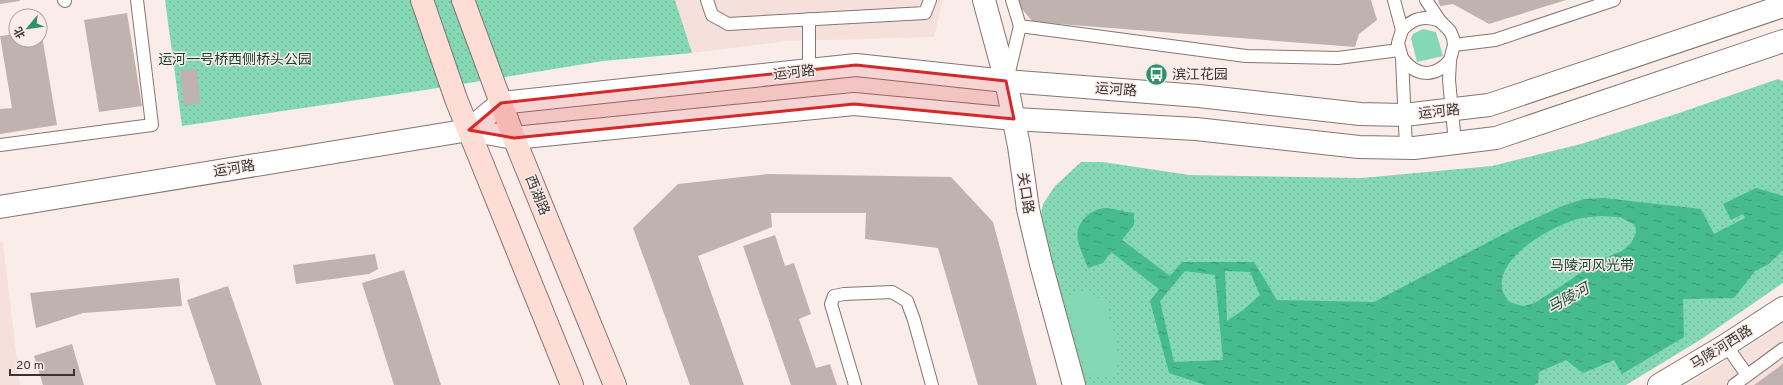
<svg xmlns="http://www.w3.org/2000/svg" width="1783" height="385" font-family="Overpass,'Noto Sans SC',sans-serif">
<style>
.built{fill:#f6e0db}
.grass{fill:url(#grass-dots)}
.garden{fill:#84d8b3}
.water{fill:url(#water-ripples);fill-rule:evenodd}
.building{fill:#bfb2af}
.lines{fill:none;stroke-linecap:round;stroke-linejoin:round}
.service-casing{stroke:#817673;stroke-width:14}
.minor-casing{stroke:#817673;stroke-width:24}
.tertiary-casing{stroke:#817673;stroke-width:24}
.secondary-casing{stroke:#817673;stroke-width:24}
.service{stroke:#fff;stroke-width:12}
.minor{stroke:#fff;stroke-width:22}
.tertiary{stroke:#fff;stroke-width:22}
.secondary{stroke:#fdddd6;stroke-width:22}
.marked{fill:#d62828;fill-opacity:0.2;stroke:#d62828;stroke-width:3;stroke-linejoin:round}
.labels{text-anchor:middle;stroke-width:3;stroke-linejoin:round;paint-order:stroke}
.park-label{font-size:14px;fill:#114330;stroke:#faede9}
.street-label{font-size:14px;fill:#393433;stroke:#faede9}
.poi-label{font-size:14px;fill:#393433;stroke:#faede9;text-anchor:start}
.water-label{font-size:15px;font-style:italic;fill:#174835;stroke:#faede9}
</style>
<defs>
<pattern id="grass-dots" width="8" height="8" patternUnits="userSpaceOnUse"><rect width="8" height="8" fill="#84d8b3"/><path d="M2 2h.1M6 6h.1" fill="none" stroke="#73ba9a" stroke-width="1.8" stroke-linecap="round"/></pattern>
<pattern id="water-ripples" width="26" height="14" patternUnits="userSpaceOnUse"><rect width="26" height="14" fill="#45bb8e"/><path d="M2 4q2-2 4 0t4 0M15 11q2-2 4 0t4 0" fill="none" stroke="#3b9975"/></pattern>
</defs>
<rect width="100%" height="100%" fill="#faede9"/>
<!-- built -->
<g class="built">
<polygon points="675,0 943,0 934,37 787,41 692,53"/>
<polygon points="0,243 3,243 20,385 0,385"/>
<polygon points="1783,324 1783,385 1687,385"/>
</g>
<!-- grass -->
<g class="grass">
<polygon points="165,0 675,0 692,53 603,61 425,90 182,126"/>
<polygon points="1778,79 1783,81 1783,283 1700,340 1626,385 1084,385 1040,219 1043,204 1055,186 1081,162 1103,162 1189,175 1362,178 1492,166 1581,144 1673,115"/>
</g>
<!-- garden -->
<g class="garden">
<polygon points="1423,29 1436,32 1443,56 1417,62 1411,38 1413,34"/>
<polygon points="1087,291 1106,303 1120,361 1112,376 1086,374 1064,297"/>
</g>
<!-- water -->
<path class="water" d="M1756,188L1783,196V250L1769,264L1755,271L1734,298L1683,299L1684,337L1622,374L1614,360L1583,373L1566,360L1539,372L1538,383L1534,385H1205L1169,373L1150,301L1159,289L1111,252L1103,263L1088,268C1085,259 1080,250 1078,241C1074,224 1090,208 1107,208C1116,209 1125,212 1134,213V225L1122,240L1170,276L1182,262H1254L1277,300L1374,302L1521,225L1562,206L1584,199L1604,198L1701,209L1714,234L1745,218L1743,214L1731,220L1723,204ZM1600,216L1620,217L1635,225L1636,233L1631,243L1622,251L1602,259L1535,303L1523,306L1509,302C1507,298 1502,293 1502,288C1497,256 1552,226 1578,219C1585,217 1593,217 1600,216ZM1185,271L1215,275L1223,360L1174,362L1160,301ZM1225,271L1250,272L1260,295L1243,310L1227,321Z"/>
<!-- building -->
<g class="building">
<polygon points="0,0 20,0 20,1 0,4"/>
<polygon points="1017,0 1371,0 1377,20 1359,34 1355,47 1033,22 1021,8"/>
<polygon points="1438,0 1566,0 1489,24 1453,4 1440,6"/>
<polygon points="127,13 142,106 99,112 84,20"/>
<polygon points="40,30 41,30 57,125 0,134 0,109 12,108 0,36 16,34 16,40 40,40"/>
<polygon points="197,69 200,103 184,105 180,70"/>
<polygon points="768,174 951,177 993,222 1037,385 978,385 938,248 865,239 866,213 771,213 772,227 698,256 744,385 690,385 633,228 678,184"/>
<polygon points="775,235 785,266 794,263 811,314 799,319 816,368 830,364 837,385 791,385 743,246"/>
<polygon points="375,254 378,269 369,274 296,284 293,265"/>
<polygon points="404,270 441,385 394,385 362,283"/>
<polygon points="179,278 182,306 83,313 36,328 30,293"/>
<polygon points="228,286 262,385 216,385 187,300"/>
<polygon points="72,344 84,385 43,385 34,356"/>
<polygon points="1783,364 1783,385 1754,385"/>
</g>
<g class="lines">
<defs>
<g id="service">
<polyline points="64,0 65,1"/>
<polyline points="707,0 712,15 728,24 925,13 930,0"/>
<polyline points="1012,0 1020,26 1246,56 1338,58 1399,50"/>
<polyline points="1394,0 1402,30 1398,43 1402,58 1406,148"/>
<polyline points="1426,0 1440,21 1450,31 1453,38 1454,45 1450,60 1449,80 1455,143"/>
<path d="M1402,30C1413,18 1425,15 1440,21"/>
<polyline points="1454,45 1495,40 1614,0"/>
<path d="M1402,58C1416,77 1435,78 1450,60"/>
<polyline points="809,70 809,19"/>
<polyline points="1008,76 1020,26"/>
<polyline points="0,145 152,125 137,0"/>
<polyline points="1726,345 1747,375"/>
<polyline points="855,385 831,304 834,296 844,294 892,292 907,301 914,320 932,385"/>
<polyline points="1734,385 1783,349"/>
</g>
<g id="minor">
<polyline points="984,0 1006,81 1019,146 1028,209 1041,264 1074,385"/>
<polyline points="1659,385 1726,345 1783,308"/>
</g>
<g id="tertiary">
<polyline points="469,130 501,103 856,65 1006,81 1199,96 1360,114 1404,115 1489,105 1783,6"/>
<polyline points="0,207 469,130 514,138 854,104 1014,119 1196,129 1359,147 1414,148 1496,138 1783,41"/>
</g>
<g id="secondary">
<polyline points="422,0 456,99 572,385"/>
<polyline points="463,0 514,138 615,385"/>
</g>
</defs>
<!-- service casing -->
<use href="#service" class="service-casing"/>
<!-- minor casing -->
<use href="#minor" class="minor-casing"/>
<!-- tertiary casing -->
<use href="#tertiary" class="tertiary-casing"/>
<!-- secondary casing -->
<use href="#secondary" class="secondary-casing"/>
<!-- service -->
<use href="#service" class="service"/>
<!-- minor -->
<use href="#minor" class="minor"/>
<!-- tertiary -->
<use href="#tertiary" class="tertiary"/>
<!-- secondary -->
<use href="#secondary" class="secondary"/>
</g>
<!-- marked area -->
<path class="marked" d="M856,65L1006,81L1014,119L854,104L514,138L469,130L501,103Z"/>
<!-- icons -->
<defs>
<symbol id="bus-disc" viewBox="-11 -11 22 22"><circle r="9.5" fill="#2e916c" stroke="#faede9"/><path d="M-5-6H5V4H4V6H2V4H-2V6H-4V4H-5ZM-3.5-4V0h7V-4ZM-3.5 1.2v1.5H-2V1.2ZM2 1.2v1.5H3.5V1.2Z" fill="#fff"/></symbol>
</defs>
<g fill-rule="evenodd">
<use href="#bus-disc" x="1144" y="62" width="25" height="25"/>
</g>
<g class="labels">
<!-- park labels -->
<g class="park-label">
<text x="235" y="64">运河一号桥西侧桥头公园</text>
<text x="1592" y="270">马陵河风光带</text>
</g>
<!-- street labels -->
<g class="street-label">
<text transform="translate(794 72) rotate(-6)" y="5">运河路</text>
<text transform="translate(1116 89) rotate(4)" y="5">运河路</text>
<text transform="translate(1439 111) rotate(-6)" y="5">运河路</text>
<text transform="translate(234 168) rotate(-9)" y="5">运河路</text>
<text transform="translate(1026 193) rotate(81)" y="5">关口路</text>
<text transform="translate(538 195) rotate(68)" y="5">西湖路</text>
<text transform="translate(1721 347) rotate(-32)" y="5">马陵河西路</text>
</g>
<!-- poi labels -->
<g class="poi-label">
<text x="1172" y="79">滨江花园</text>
</g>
<!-- water labels -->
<g class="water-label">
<text transform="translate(1568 298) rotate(-29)" y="5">马陵河</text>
</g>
</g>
<!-- north arrow -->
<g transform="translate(28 28) rotate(241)"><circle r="19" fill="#faede9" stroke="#ada3a0"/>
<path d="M0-3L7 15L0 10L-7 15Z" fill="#2e916c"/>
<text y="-6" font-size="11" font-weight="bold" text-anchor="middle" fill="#393433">北</text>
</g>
<!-- scale -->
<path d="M10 369v6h64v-6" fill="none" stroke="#393433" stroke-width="2"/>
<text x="16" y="369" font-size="12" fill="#393433" stroke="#faede9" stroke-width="3" paint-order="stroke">20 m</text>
</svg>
